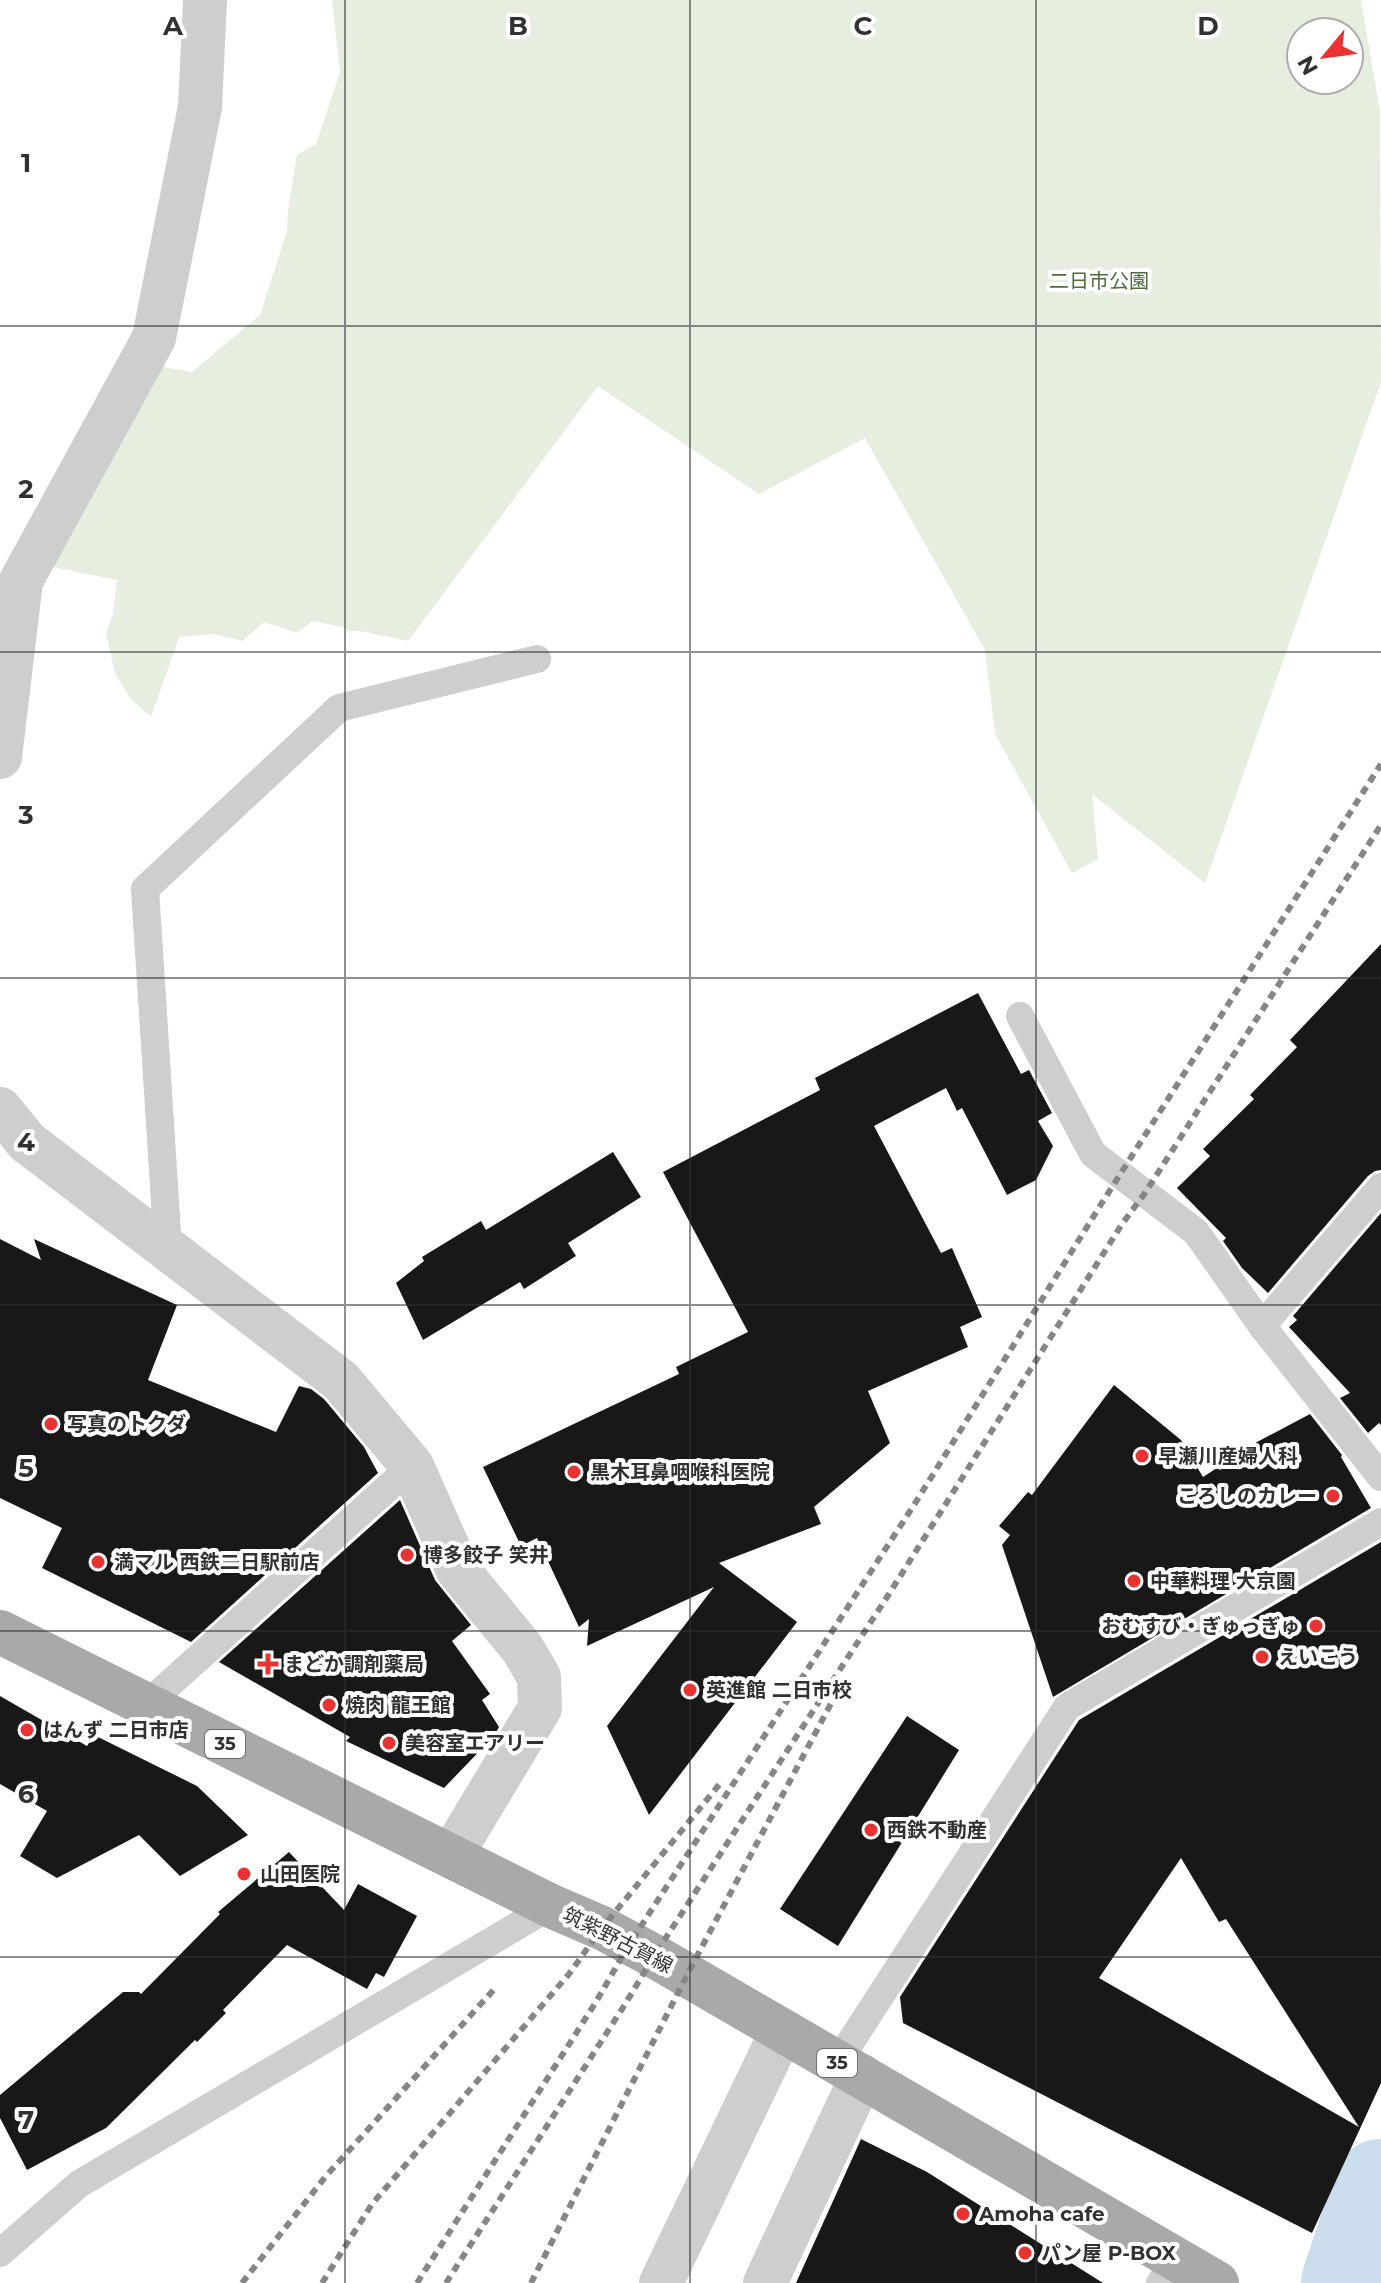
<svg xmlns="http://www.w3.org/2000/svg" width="1381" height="2283" font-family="Montserrat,'Noto Sans JP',sans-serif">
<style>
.green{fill:#e6eedf;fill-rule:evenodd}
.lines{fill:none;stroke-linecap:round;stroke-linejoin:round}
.river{stroke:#cbdded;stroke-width:96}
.building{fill:#181818;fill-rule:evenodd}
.lane{stroke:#cecece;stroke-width:28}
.street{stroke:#cecece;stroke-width:44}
.primary{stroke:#a9a9a9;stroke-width:44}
.rail{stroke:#868686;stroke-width:6;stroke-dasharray:8 6;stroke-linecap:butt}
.grid{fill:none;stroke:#313131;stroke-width:2;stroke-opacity:0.55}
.poi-dot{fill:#e93332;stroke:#fff;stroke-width:3}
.labels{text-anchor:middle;stroke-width:8;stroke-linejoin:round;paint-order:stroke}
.shield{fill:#fff;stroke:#6f6f6f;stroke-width:2}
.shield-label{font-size:18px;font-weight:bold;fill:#313131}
.park-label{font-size:20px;fill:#506e3d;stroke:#fff}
.poi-label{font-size:20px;font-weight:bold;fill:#313131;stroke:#fff;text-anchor:start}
.street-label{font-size:20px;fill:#313131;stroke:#fff}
.grid-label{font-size:26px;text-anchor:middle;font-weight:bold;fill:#313131;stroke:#fff;stroke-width:8;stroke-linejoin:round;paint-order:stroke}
</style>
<rect width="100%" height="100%" fill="#fff"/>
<!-- green -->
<path class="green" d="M332,0H1361L1380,112L1381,382L1205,883L1092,794L1098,859L1072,873L995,734L985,650L865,438L759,494L598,386L408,641L360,631H349L343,627L312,621L297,633L264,622L242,641L215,634L179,637L151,717L130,698L115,673L106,633L113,614L117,580L48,566L158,366L192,372L260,315L287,231L288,211L297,155L316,144L340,72ZM1301,32H1349V80H1301Z"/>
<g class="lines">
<!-- river -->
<polyline class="river" points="1349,2283 1381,2187"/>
</g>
<!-- building -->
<g class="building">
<polygon points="1381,944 1381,1170 1375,1171 1368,1176 1268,1293 1242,1268 1223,1241 1226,1238 1177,1188 1210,1156 1203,1149 1254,1099 1250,1095 1297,1047 1290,1040"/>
<polygon points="978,993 1021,1074 1029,1070 1052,1113 1038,1121 1053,1146 1036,1180 1007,1195 962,1108 957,1111 946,1088 874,1126 941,1253 952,1248 982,1317 960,1327 968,1347 868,1391 890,1443 814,1507 821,1524 719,1563 797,1622 649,1815 607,1726 714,1587 587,1646 589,1619 579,1627 537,1538 521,1546 483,1467 679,1374 676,1367 748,1332 663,1172 820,1090 815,1078"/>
<polygon points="613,1152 641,1197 568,1243 576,1256 524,1289 520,1282 423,1340 396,1283 424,1261 422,1257 481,1221 486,1230"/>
<polygon points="1381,1213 1381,1425 1379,1423 1368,1433 1340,1398 1350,1393 1289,1327 1297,1320 1293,1316"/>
<polygon points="0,1239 41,1260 34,1239 177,1305 148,1380 276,1432 299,1386 311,1389 324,1399 364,1447 378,1473 191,1642 42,1568 62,1528 0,1498"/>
<polygon points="1114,1385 1181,1440 1203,1477 1257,1442 1310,1414 1342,1455 1341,1457 1371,1508 1053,1697 1002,1545 1010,1535 999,1526 1028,1492 1032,1495"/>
<polygon points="400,1500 435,1580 471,1625 452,1641 490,1694 482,1700 499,1727 494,1736 444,1788 346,1741 350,1737 219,1662"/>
<path d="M1381,1542V2083L1312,2233L903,2023L900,1997L1079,1720ZM1181,1858L1219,1922L1226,1919L1359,2127L1099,1978Z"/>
<polygon points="0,1696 87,1746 94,1735 197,1786 248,1835 180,1876 139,1835 57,1878 20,1856 47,1811 0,1784"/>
<polygon points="907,1716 959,1750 838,1946 780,1909"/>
<polygon points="289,1852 344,1910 358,1884 417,1916 384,1977 376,1973 367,1989 287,1945 223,2010 226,2013 197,2042 195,2040 106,2128 27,2170 0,2118 0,2095 123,1992 139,1992 141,1994 220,1914 218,1912"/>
<polygon points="861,2139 927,2172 1103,2283 796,2283"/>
</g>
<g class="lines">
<!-- lane -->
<g class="lane">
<polyline points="1020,1016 1093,1154 1196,1232 1262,1326 1381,1477"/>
<polyline points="168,1248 145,889 339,708 537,659"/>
<polyline points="1262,1326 1381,1187"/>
<polyline points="146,1705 412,1466"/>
<polyline points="837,2063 1067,1707 1381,1522"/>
<polyline points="0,2253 79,2184 551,1906"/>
<polyline points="1160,2283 1177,2260"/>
</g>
<!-- street -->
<g class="street">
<polyline points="0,757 21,581 154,338 200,107 205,0"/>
<polyline points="0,1109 27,1142 341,1381 412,1466 458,1570 522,1648 539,1677 540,1708 451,1856"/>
<polyline points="661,2283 782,2031"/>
<polyline points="765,2283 862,2076"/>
</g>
<!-- primary -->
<polyline class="primary" points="0,1632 551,1906 602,1928 654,1956 1217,2283"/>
<!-- rail -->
<g class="rail">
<polyline points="242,2283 326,2176 497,1986"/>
<polyline points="322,2283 372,2204 569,1974 602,1928 723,1780"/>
<polyline points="417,2283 596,2002 630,1943 914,1505 1100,1206 1381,764"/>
<polyline points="446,2283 624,2006 654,1956 889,1594 1122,1224 1145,1193 1381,825"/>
<polyline points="531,2283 687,1975 835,1696"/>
</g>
</g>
<!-- grid -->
<path class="grid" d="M345,0V2283M690,0V2283M1036,0V2283M0,326H1381M0,652H1381M0,978H1381M0,1305H1381M0,1631H1381M0,1957H1381"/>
<!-- markers -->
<g class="poi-dot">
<circle cx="51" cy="1424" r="8"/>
<circle cx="1142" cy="1456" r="8"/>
<circle cx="574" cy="1472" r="8"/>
<circle cx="1333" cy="1496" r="8"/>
<circle cx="407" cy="1555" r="8"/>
<circle cx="98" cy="1562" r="8"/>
<circle cx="1134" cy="1581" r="8"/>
<circle cx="1316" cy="1626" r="8"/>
<circle cx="1262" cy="1657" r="8"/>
<path d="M264 1652h8v8h8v8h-8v8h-8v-8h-8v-8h8z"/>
<circle cx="690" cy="1690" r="8"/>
<circle cx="329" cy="1705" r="8"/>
<circle cx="27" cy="1730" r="8"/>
<circle cx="389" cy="1743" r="8"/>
<circle cx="871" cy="1830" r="8"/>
<circle cx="244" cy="1874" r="8"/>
<circle cx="963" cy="2214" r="8"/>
<circle cx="1025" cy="2253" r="8"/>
</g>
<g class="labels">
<!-- shield labels -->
<g class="shield">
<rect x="205" y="1730" width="40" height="28" rx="6"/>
<rect x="817" y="2049" width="40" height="28" rx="6"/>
</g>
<g class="shield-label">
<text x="225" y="1750">35</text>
<text x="837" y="2069">35</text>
</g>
<!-- park labels -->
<g class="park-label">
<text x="1099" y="288">二日市公園</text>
</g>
<!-- poi labels -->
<g class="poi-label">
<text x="67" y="1431">写真のトクダ</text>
<text x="1158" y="1463">早瀬川産婦人科</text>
<text x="590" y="1479">黒木耳鼻咽喉科医院</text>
<text x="1317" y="1503" text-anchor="end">ころしのカレー</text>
<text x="423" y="1562">博多餃子 笑井</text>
<text x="114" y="1569">満マル 西鉄二日駅前店</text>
<text x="1150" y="1588">中華料理 大京園</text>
<text x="1300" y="1633" text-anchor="end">おむすび・ぎゅっぎゅ</text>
<text x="1278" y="1664">えいこう</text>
<text x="284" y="1671">まどか調剤薬局</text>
<text x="706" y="1697">英進館 二日市校</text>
<text x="345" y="1712">焼肉 龍王館</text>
<text x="43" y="1737">はんず 二日市店</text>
<text x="405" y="1750">美容室エアリー</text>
<text x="887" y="1837">西鉄不動産</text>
<text x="260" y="1881">山田医院</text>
<text x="979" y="2221">Amoha cafe</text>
<text x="1041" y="2260">パン屋 P-BOX</text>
</g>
<!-- street labels -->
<g class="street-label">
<text transform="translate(618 1940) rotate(27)" y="7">筑紫野古賀線</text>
</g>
</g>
<g class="grid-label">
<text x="173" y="35">A</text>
<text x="518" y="35">B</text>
<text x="863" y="35">C</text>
<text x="1208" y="35">D</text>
<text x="26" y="172">1</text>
<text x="26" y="498">2</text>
<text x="26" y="824">3</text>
<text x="26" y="1151">4</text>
<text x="26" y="1477">5</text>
<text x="26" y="1803">6</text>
<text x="26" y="2129">7</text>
</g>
<!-- north arrow -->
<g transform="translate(1325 56) rotate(241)"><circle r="38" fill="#ffffff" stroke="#adadad" stroke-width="2"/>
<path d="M0-6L14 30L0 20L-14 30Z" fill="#e93332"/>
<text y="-12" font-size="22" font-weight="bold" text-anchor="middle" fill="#313131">N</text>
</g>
</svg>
